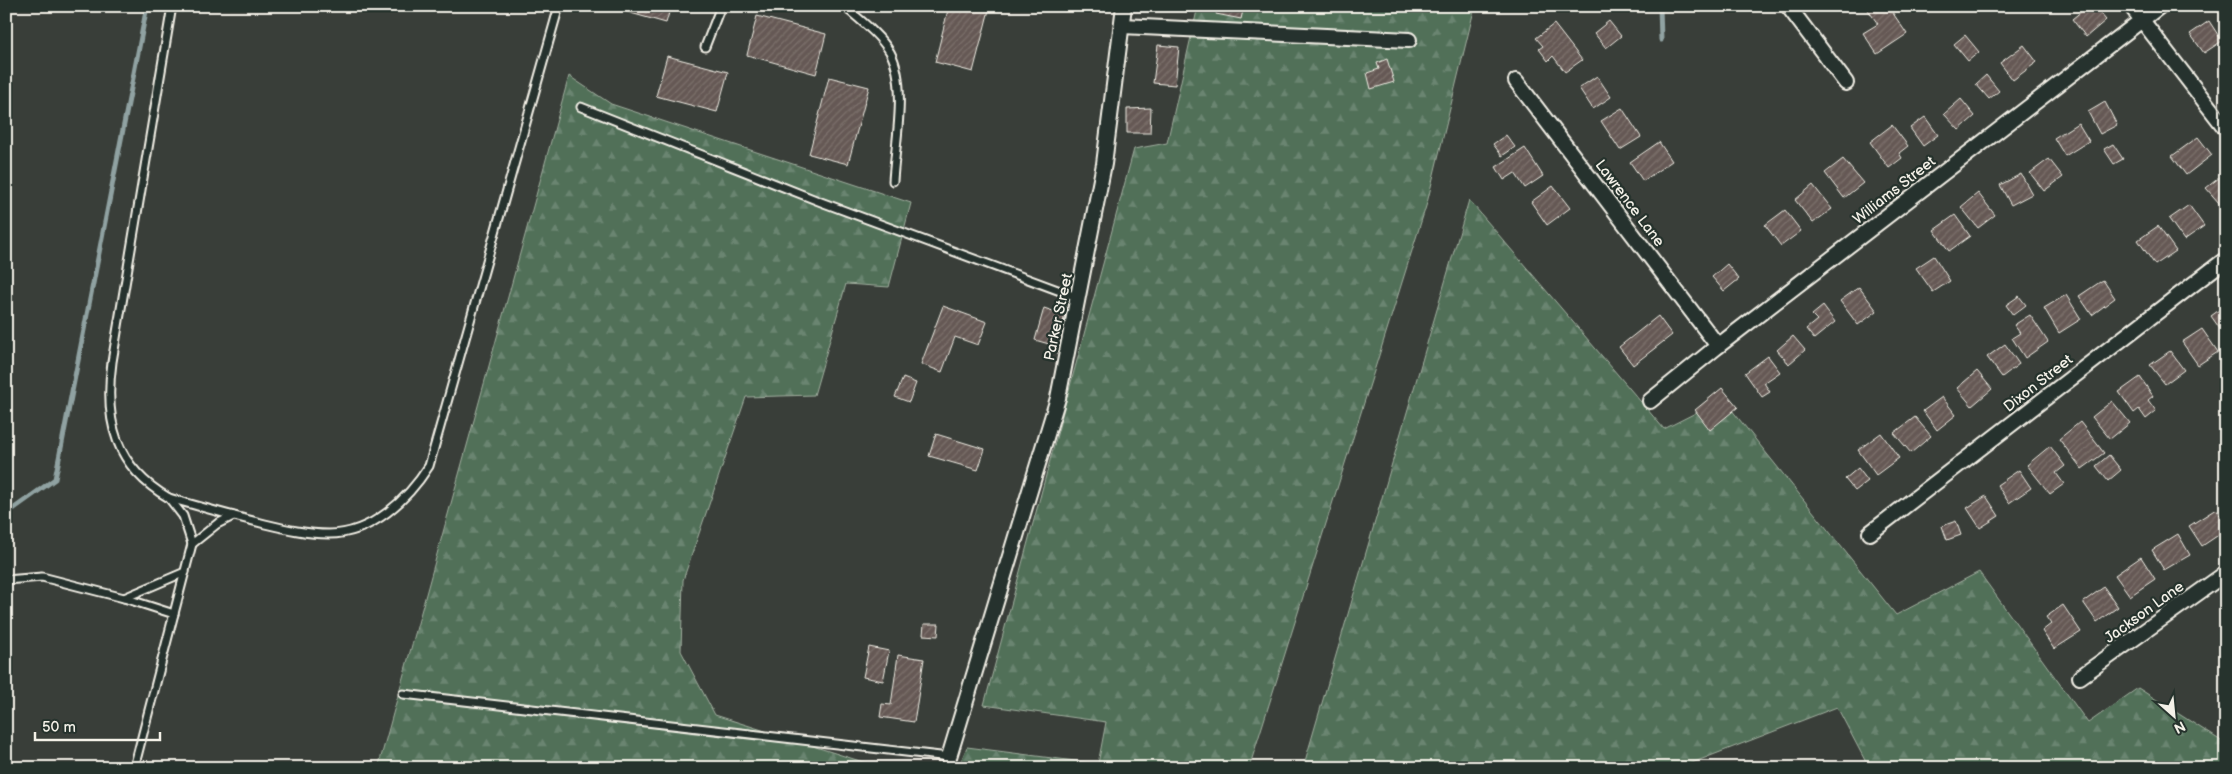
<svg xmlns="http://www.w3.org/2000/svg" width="2232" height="774" font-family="'Balsamiq Sans',sans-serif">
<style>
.forest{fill:url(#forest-firs);stroke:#a2b0a0}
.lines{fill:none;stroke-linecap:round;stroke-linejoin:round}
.stream{stroke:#90a2a2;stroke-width:5}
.building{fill:url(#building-hatch);stroke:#f4f1e8}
.lane-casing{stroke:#f4f1e8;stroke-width:11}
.street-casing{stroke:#f4f1e8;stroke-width:18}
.lane{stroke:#26332d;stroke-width:7}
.street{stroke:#26332d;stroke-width:14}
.labels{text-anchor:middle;stroke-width:4.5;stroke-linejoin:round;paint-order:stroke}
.street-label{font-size:15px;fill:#f4f1e8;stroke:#26332d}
</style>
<defs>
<pattern id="forest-firs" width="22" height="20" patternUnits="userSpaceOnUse" patternTransform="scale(1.25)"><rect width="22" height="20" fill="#517059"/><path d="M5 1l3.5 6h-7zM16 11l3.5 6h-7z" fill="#6b8571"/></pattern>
<pattern id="building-hatch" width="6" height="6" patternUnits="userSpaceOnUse" patternTransform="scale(1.25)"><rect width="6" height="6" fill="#655954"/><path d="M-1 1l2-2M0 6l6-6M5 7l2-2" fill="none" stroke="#7c716d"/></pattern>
</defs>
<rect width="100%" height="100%" fill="#393e39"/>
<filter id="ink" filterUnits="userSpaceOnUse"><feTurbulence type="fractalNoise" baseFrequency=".02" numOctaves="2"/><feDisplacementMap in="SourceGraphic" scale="10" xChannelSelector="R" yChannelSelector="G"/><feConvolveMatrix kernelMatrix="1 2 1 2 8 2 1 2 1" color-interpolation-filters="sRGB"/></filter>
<g filter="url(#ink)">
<!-- forest -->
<g class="forest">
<polygon points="1198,6 1475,6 1427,203 1249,768 958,768 967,747 1098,764 1106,722 984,705 1134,149 1167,143"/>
<polygon points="569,76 611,104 911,203 889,287 846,284 814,395 746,397 683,580 681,651 715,715 882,768 378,768"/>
<polygon points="1469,200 1664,429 1723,399 1896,615 1979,572 2088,723 2138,688 2226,744 2226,768 1869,768 1837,707 1679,768 1303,768"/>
</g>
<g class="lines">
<!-- stream -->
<g class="stream">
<polyline points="1660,6 1661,40"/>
<polyline points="6,514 55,479 147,6"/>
</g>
</g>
<!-- building -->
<g class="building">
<polygon points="628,6 671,6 666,23 627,12"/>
<polygon points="949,6 990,6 973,72 935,62"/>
<polygon points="1218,6 1244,6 1241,19 1216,14"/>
<polygon points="1873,6 1888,6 1907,34 1877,54 1863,33 1878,24 1868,10"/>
<polygon points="2088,6 2094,6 2106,20 2086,37 2072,19"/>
<polygon points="757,16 826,34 816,74 747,55"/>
<polygon points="1609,21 1621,36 1606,48 1594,33"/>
<polygon points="2209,21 2222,41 2204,53 2190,34"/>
<polygon points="1554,24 1582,60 1565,72 1553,56 1548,61 1539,49 1543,46 1536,38"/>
<polygon points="1965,35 1979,52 1968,61 1954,44"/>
<polygon points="1158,45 1179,47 1175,85 1153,83"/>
<polygon points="2024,45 2037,62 2013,80 2000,63"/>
<polygon points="667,56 728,72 717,112 656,96"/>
<polygon points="1387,59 1394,82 1371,89 1367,73 1379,69 1377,63"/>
<polygon points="1986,75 1999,91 1989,99 1976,84"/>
<polygon points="1597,76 1611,97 1593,109 1579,88"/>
<polygon points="829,77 869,87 848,164 809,154"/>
<polygon points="1961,99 1975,116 1959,130 1944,114"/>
<polygon points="2105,102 2117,125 2100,134 2088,112"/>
<polygon points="1151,108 1150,133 1127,133 1127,109"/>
<polygon points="1622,108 1641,137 1620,150 1601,121"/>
<polygon points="1925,117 1938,135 1923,146 1910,128"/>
<polygon points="2078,123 2089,141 2065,156 2054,138"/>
<polygon points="1892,125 1908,146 1899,153 1902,158 1889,168 1870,142"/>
<polygon points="1506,135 1515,147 1502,156 1493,144"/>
<polygon points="2198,137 2212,155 2186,175 2172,156"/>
<polygon points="1659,142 1672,161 1643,181 1630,162"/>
<polygon points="2113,144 2123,159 2114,164 2104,149"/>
<polygon points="1525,148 1543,176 1525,188 1515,173 1504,180 1496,167"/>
<polygon points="1843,159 1863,183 1844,198 1825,173"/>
<polygon points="2049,159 2063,177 2044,191 2030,173"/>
<polygon points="2021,174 2032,194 2011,205 2000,185"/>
<polygon points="2224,174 2226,176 2226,211 2206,188"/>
<polygon points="1813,185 1832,209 1813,223 1795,200"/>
<polygon points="1553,186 1570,208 1547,225 1531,202"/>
<polygon points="1978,193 1995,215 1978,228 1961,207"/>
<polygon points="2189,205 2204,226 2184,240 2169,219"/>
<polygon points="1785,210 1801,231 1781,246 1765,225"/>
<polygon points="1955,215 1970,236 1949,251 1934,230"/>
<polygon points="2158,226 2176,251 2155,265 2138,240"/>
<polygon points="1934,256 1950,281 1933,292 1916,268"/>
<polygon points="1727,264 1739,279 1724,291 1712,277"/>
<polygon points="2103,280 2115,298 2092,315 2079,296"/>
<polygon points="1859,287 1877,311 1858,325 1840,301"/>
<polygon points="2066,295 2081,319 2059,333 2044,308"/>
<polygon points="2019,296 2026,305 2013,315 2006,305"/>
<polygon points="2226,305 2226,335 2225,336 2211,316"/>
<polygon points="943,306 987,322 978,345 955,337 942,372 921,364"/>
<polygon points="1823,306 1835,322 1814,339 1806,329 1817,320 1812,315"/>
<polygon points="1044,308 1065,315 1056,346 1035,340"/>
<polygon points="2030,315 2048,342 2025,358 2012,338 2020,333 2014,325"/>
<polygon points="1658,316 1672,335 1633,365 1619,347"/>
<polygon points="2202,329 2218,352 2198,365 2182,342"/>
<polygon points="1793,336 1805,350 1789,364 1777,350"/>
<polygon points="2005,344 2019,364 2002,377 1987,357"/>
<polygon points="2170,351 2184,370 2165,384 2150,365"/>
<polygon points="1768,356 1780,372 1764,383 1770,392 1762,397 1745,373"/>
<polygon points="1977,371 1992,389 1972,406 1957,388"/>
<polygon points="2140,377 2153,396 2148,400 2156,411 2146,419 2139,409 2134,413 2119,392"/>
<polygon points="903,378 916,383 909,402 895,397"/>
<polygon points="1722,388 1738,407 1710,430 1695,410"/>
<polygon points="1942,397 1956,415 1937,430 1923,411"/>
<polygon points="2112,401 2130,423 2110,439 2092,417"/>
<polygon points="1915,417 1931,436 1911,453 1894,433"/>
<polygon points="2080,422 2104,453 2082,469 2059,439"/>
<polygon points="1881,433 1899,458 1876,475 1858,450"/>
<polygon points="936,434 985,449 978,470 929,456"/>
<polygon points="2050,446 2065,466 2056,473 2064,484 2050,494 2027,465"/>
<polygon points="2109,455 2121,470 2108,481 2096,466"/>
<polygon points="1858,468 1868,481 1855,491 1845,479"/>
<polygon points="2019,470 2031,488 2009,503 1997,485"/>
<polygon points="1986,496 1999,516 1980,528 1967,508"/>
<polygon points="2216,509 2226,525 2226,530 2202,546 2189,526"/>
<polygon points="1956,521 1961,535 1947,540 1942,526"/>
<polygon points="2178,534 2190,555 2164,570 2152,550"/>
<polygon points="2141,557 2155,579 2130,596 2115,575"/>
<polygon points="2104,587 2118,607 2097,622 2083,602"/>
<polygon points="2063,605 2081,632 2054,649 2042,631 2051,624 2046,617"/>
<polygon points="924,624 939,624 938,636 923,635"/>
<polygon points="869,647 889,651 883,681 863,677"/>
<polygon points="898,655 924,659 914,722 880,717 882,704 891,705"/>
</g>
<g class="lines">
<defs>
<g id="lane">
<path d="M172,6L112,362C104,421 115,467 169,498C201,507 233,516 265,524C286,529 307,534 329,534C372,534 408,499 429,466L559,6"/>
<path d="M844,6C859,19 880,35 890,52C908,85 895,144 893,181"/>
<polyline points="705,47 721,6"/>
<polyline points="581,107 821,202 1079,298"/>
<polyline points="192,544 217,524 233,516"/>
<polyline points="6,580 42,577 124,598 185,572"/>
<polyline points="124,598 174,614"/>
<polyline points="403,694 949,757"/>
<polyline points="134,768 192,544 183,516 169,498"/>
</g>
<g id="street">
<polyline points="1788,6 1846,83"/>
<polyline points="2131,6 2226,129"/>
<polyline points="1122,26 1409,40"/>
<polyline points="1516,81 1718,346"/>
<polyline points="1650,401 1718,346 2160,6"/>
<polyline points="1870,533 2226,259"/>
<polyline points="2080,677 2226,573"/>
<polyline points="949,757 1058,398 1104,164 1124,6"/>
</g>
</defs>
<!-- lane casing -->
<use href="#lane" class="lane-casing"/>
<!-- street casing -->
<use href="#street" class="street-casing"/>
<!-- lane -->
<use href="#lane" class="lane"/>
<!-- street -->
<use href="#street" class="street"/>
</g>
</g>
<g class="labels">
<!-- street labels -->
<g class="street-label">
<text transform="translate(1894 190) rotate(-38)" y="5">Williams Street</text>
<text transform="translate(1630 203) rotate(53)" y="5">Lawrence Lane</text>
<text transform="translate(1058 317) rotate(-78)" y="5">Parker Street</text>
<text transform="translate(2038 383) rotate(-38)" y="5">Dixon Street</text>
<text transform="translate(2144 612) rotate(-36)" y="5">Jackson Lane</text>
</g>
</g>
<!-- margin -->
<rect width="2232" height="774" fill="none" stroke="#26332d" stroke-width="25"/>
<rect x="12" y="12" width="2207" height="749" fill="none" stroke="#f4f1e8" stroke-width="2" filter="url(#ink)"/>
<!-- north arrow -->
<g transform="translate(2174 716) rotate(153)" stroke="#26332d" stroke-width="4" paint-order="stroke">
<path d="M0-4L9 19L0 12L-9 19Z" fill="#f4f1e8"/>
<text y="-8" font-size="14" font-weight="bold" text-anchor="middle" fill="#f4f1e8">N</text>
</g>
<!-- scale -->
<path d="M35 732v8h125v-8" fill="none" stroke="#f4f1e8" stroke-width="2.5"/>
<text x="42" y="732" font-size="15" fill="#f4f1e8" stroke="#26332d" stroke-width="4" paint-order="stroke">50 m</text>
</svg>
